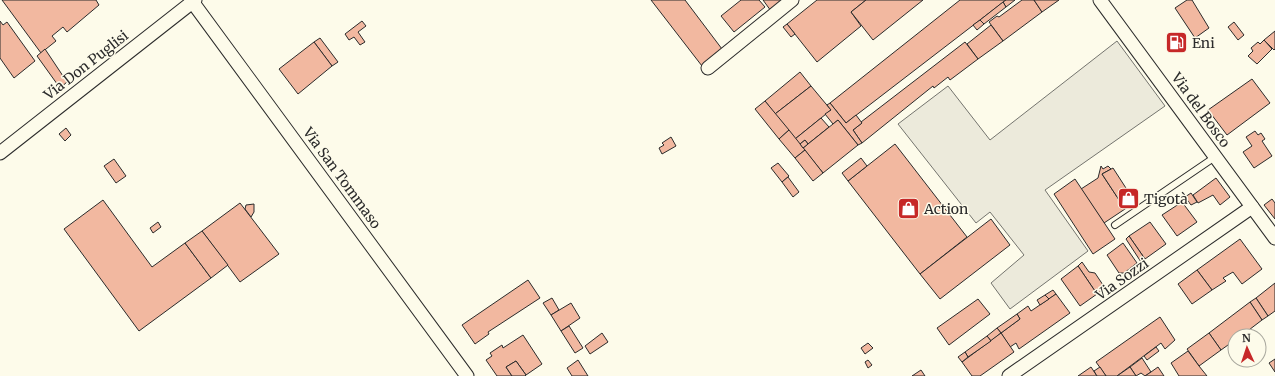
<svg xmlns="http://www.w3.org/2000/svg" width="1275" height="376" font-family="Merriweather,serif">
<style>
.parking{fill:#eceadb;stroke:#74746e}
.building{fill:#f2b8a0;stroke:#2b2b2b}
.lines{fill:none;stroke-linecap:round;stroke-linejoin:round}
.service-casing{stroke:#2b2b2b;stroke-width:8}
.minor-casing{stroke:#2b2b2b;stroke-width:15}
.service{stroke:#fdfbea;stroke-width:6}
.minor{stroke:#fdfbea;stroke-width:13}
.labels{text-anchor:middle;stroke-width:3;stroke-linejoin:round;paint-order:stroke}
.poi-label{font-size:14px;fill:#2b2b2b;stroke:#fdfbea;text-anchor:start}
.street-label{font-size:14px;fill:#2b2b2b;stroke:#fdfbea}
</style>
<rect width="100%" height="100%" fill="#fdfbea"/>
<!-- parking -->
<polygon class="parking" points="1117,41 1165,106 1045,190 1088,251 1010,309 991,283 1024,255 990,212 976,223 898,124 948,86 990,140"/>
<!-- building -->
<g class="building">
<polygon points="2,0 96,0 99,5 67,32 63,27 52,36 56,41 41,53"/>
<polygon points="651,0 685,0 722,49 702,66"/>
<polygon points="741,0 759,0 765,7 734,32 721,16"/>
<polygon points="763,0 786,0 771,11"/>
<polygon points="817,0 866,0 851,12 861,26 817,62 787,24"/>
<polygon points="866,0 923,0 873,40 851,12"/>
<polygon points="960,0 1006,0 846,123 830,103"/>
<polygon points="1006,0 1015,0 1006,7 1003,2"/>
<polygon points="1022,0 1034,0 1042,12 1003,41 989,22 997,16 999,17"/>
<polygon points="1034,0 1059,0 1042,12"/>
<polygon points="1187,0 1192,0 1209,28 1195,38 1175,8"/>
<polygon points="1003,2 1006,7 984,24 980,20"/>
<polygon points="980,20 984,24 977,30 973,25"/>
<polygon points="0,21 3,25 7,22 35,61 14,78 0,58"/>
<polygon points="362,21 366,26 358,32 365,42 360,45 354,37 349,40 345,34"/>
<polygon points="1234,22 1244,35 1238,40 1228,27"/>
<polygon points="787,24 795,34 791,37 783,27"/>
<polygon points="991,25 1003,41 978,59 967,44"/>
<polygon points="1275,31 1275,49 1274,50 1264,40"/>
<polygon points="320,38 338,62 332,66 314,42"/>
<polygon points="1264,40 1272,49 1257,64 1248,56 1253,51 1251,48 1258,42 1260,44"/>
<polygon points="314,42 332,66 298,94 279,69"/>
<polygon points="965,42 978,59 950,80 948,77 934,88 933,86 862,143 853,130 862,123 861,122"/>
<polygon points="45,49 67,82 60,88 37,56"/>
<polygon points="800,72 811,86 775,114 765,101"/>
<polygon points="1252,79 1270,103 1227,135 1208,110"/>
<polygon points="811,86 831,110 795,139 775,114"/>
<polygon points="765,101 789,130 779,139 755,109"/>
<polygon points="830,103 846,123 856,115 862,123 853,130 862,143 858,145 838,120 833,124 825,114 831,110 827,105"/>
<polygon points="821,118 829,127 808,144 805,140 800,144 795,139"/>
<polygon points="838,120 858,145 823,173 803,148"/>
<polygon points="66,128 71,135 65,141 59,134"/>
<polygon points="789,130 805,150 795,158 779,139"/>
<polygon points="1255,131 1258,135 1261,133 1265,139 1262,141 1272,156 1254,168 1243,152 1252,146 1246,137"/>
<polygon points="671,137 676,146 662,154 659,148 664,145 662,143"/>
<polygon points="805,140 808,144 803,148 800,144"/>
<polygon points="895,144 967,237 920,274 848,181"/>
<polygon points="805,150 823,173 813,181 795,158"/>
<polygon points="861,158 867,166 848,181 842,173"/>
<polygon points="114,159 126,176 116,183 104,166"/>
<polygon points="778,163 789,176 782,182 771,168"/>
<polygon points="1101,166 1103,169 1108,166 1111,169 1102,174 1125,209 1104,223 1081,189 1098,178"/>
<polygon points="1113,168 1135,202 1125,209 1102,174"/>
<polygon points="788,177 799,192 793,197 782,182"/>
<polygon points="1216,178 1230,197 1220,205 1213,195 1198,203 1193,195"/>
<polygon points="1075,179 1115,239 1093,254 1054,194"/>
<polygon points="1191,193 1197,202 1191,205 1185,197"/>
<polygon points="1272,199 1275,203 1275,219 1264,205"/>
<polygon points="103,200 152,267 185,243 211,278 139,331 64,229"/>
<polygon points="1182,202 1197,222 1177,236 1162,215"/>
<polygon points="240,203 279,254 240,282 202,231"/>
<polygon points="254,204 254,212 251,217 245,209 246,205"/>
<polygon points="991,219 1010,245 940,299 920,274"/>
<polygon points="158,222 161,227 153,233 150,228"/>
<polygon points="1150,222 1166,244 1145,259 1129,236"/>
<polygon points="202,231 228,265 211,278 185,243"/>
<polygon points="1129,236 1145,259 1141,262 1126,239"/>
<polygon points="1240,239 1262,269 1242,284 1233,272 1223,278 1226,281 1212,290 1197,270"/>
<polygon points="1123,243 1137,263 1124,273 1119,273 1107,255"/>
<polygon points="1082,262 1089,272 1095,273 1105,288 1097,294 1078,266"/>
<polygon points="1078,266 1097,294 1080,306 1061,279"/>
<polygon points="1197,270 1212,290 1192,304 1178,284"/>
<polygon points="528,280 540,298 488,332 489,334 475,344 462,325"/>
<polygon points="1275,283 1275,311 1268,316 1256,298"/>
<polygon points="1053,290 1056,294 1049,299 1045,295"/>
<polygon points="1056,294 1070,313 1019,349 1016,343 1010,347 1001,333 1020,319 1017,314 1028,306 1031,311"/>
<polygon points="1045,295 1049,299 1040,305 1037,300"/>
<polygon points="552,298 559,310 551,315 543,303"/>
<polygon points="1256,298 1268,316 1262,320 1250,302"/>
<polygon points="978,299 990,314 949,345 937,328"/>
<polygon points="1250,302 1262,320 1241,336 1235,336 1235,340 1221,350 1209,333"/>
<polygon points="571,303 580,318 561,331 551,315"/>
<polygon points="1017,314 1020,319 1001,333 997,328"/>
<polygon points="1160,317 1175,340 1165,349 1161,343 1117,376 1106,376 1096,362"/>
<polygon points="569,326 583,348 575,353 561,331"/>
<polygon points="997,328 1001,333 991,341 987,336"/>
<polygon points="602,333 608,342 590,354 585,346"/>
<polygon points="1001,333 1014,352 980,376 972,376 962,362"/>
<polygon points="1209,333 1221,350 1199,366 1187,349"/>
<polygon points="523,335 542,364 526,375 516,361 506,367 512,376 497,376 486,360 492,356 490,353 502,345 503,348"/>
<polygon points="987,336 991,341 968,357 965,352"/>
<polygon points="868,343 873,348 865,354 861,348"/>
<polygon points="1156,347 1159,351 1147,360 1144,356"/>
<polygon points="1188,351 1199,366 1207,376 1179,376 1171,363"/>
<polygon points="965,352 968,357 962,362 958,357"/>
<polygon points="1142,358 1151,372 1145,376 1141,373 1136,376 1130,367"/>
<polygon points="1275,359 1275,372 1269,363"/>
<polygon points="578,360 588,376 572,376 567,368"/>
<polygon points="868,360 872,365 868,368 865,362"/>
<polygon points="516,361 526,375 525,376 512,376 506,367"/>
<polygon points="1091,367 1097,376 1078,376"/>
<polygon points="1100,367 1106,376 1097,376 1094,371"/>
<polygon points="1130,367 1136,376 1117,376"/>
<polygon points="1158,367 1164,376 1145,376 1151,372"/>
<polygon points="921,370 925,376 912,376"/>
</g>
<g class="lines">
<defs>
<polyline id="service" points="1115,225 1215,157"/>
<g id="minor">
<polyline points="191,0 467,376"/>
<polyline points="1100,0 1275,238"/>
<polyline points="708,68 792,0"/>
<polyline points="0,153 195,0"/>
<polyline points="1009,376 1252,207"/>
</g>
</defs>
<!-- service casing -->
<use href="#service" class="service-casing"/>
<!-- minor casing -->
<use href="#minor" class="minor-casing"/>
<!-- service -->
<use href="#service" class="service"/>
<!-- minor -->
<use href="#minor" class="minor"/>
</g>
<!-- icons -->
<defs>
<symbol id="fuel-square" viewBox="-11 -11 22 22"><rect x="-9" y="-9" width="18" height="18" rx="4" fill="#c62828" stroke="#fdfbea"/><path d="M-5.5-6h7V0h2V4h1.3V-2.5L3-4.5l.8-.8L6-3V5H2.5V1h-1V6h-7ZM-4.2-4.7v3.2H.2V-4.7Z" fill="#fff"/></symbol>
<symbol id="shop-square" viewBox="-11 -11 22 22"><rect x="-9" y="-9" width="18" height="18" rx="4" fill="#c62828" stroke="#fdfbea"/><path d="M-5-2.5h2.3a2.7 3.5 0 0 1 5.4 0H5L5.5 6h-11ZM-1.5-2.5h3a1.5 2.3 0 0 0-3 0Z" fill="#fff"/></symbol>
</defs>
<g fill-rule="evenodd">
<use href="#fuel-square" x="1164" y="30" width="25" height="25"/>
<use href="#shop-square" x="1116" y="186" width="25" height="25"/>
<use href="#shop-square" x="896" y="196" width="25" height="25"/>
</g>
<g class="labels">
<!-- poi labels -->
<g class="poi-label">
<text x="1192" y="48">Eni</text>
<text x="1144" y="204">Tigotà</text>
<text x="924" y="214">Action</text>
</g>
<!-- street labels -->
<g class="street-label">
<text transform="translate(86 65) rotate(-38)" y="5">Via Don Puglisi</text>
<text transform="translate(1201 110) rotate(54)" y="5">Via del Bosco</text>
<text transform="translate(342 178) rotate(54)" y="5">Via San Tommaso</text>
<text transform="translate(1122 279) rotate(-35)" y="5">Via Sozzi</text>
</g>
</g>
<!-- north arrow -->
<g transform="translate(1247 348) rotate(357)"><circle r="19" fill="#fdfbea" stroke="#a9a89e"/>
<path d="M0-3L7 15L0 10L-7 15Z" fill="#c62828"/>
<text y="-6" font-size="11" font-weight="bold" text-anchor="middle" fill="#2b2b2b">N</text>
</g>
</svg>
